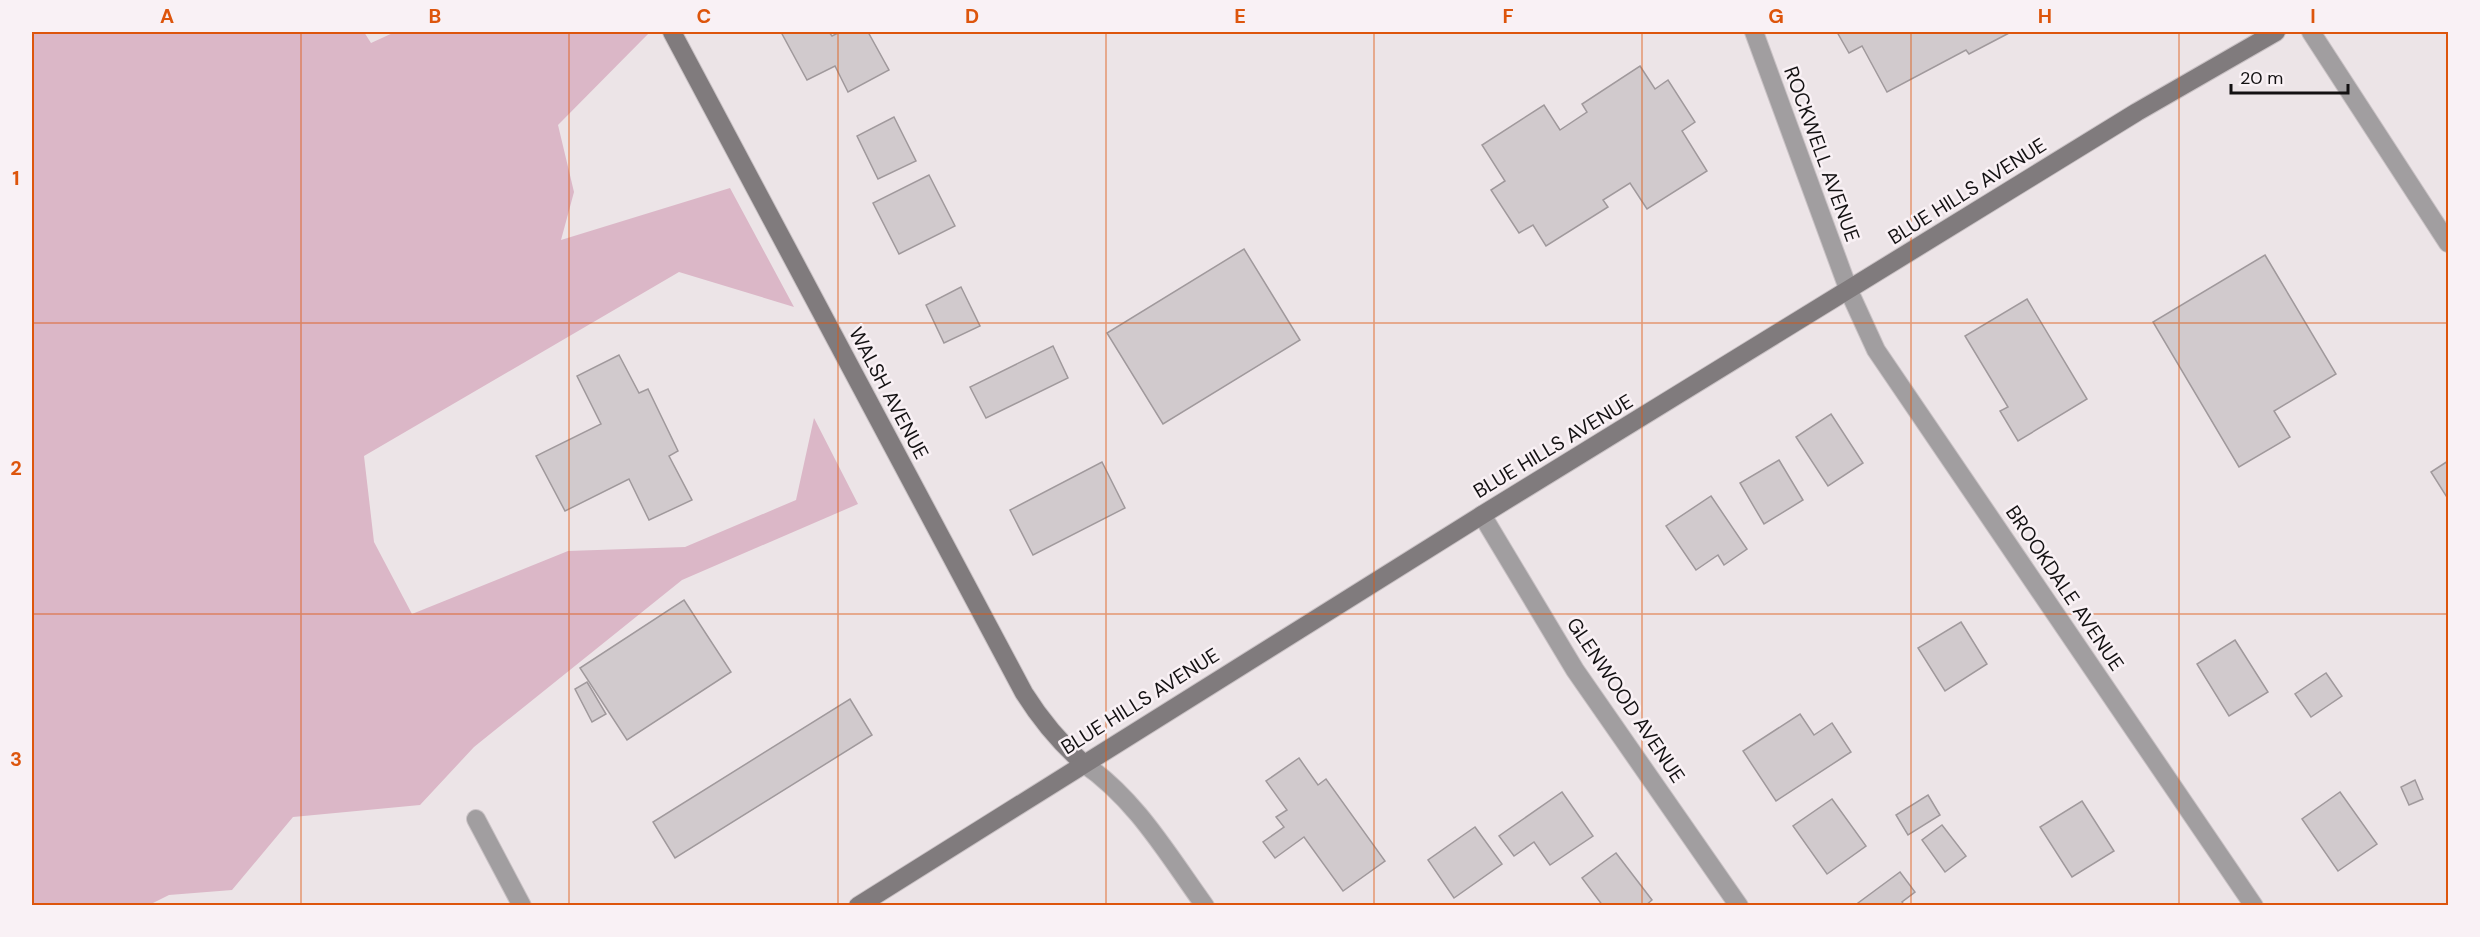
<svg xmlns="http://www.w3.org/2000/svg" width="2480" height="937" font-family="'DM Sans',sans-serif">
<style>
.green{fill:#dbb7c7}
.building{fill:#d1cacd;stroke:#a0999c;stroke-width:1.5}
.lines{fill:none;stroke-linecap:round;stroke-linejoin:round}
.street-casing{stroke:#c9c2c5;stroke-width:20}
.secondary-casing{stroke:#c9c2c5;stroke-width:20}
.street{stroke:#a19ea0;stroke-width:18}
.secondary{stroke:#807b7d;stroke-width:18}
.grid{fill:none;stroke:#dd550c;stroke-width:1.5;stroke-opacity:0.55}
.labels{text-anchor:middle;stroke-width:5;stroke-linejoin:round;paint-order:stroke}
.street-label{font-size:20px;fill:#131112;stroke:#f9f1f5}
.neatline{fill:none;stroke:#dd550c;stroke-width:2}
.grid-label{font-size:20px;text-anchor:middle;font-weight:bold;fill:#dd550c}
</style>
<rect width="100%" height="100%" fill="#ece4e7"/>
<!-- green -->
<polygon class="green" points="32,32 364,32 371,43 395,32 650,32 558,125 574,192 561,240 730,188 794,307 679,272 364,456 374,542 412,614 568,551 685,547 796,500 814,418 858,504 682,580 474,747 420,805 293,817 232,890 169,895 149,905 32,905"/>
<!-- building -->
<g class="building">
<polygon points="781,32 829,32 832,36 840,32 868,32 889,70 848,92 835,66 807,80"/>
<polygon points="1837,32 2011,32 1969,54 1966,50 1887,92 1862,46 1849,53"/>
<polygon points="1640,66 1655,89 1668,80 1695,122 1682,131 1707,171 1647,209 1630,183 1603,200 1608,207 1546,246 1533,225 1519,233 1491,190 1505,181 1482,145 1544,105 1560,130 1587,112 1582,104"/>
<polygon points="894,117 916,161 878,179 857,136"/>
<polygon points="929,175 955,226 899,254 873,203"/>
<polygon points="1244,249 1300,340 1163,424 1107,333"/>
<polygon points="2265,255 2336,374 2274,411 2290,437 2239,467 2153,322"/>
<polygon points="961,287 980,326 944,343 926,305"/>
<polygon points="2027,299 2087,399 2018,441 2000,411 2008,407 1965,336"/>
<polygon points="1053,346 1068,378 986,418 970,387"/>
<polygon points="619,355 639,393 648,389 678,451 669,456 692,500 649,520 629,479 565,511 536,456 601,424 577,376"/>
<polygon points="1831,414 1863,463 1828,486 1796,437"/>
<polygon points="1779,460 1803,500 1764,524 1740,483"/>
<polygon points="2448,461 2448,499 2431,472"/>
<polygon points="1102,462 1125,508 1033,555 1010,510"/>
<polygon points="1711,496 1747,549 1724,565 1718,555 1696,570 1666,526"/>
<polygon points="684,600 731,672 627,740 580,668"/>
<polygon points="1961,622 1987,664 1945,691 1918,648"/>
<polygon points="2235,640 2268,692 2229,716 2197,664"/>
<polygon points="2326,673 2342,696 2311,717 2295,694"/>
<polygon points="587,682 606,714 592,722 575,689"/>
<polygon points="850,699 872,735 675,858 653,822"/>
<polygon points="1800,714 1814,735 1832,723 1851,752 1776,801 1743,751"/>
<polygon points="1299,758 1318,785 1326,779 1385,861 1343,891 1304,837 1275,858 1263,842 1284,827 1276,817 1287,810 1266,781"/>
<polygon points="2415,780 2423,799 2409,805 2401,787"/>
<polygon points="1562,792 1593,836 1550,865 1534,842 1514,856 1499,836"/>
<polygon points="2340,792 2377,844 2338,871 2302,819"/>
<polygon points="1928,795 1940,815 1908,835 1896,815"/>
<polygon points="1832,799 1866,846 1827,874 1793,826"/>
<polygon points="2082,801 2114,851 2072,877 2040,827"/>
<polygon points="1942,825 1966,856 1945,872 1922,840"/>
<polygon points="1475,827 1502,864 1454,898 1428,860"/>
<polygon points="1616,853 1652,900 1645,906 1603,906 1582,878"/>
<polygon points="1900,872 1915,892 1902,902 1905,906 1854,906"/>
</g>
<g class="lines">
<defs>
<g id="street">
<polyline points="1754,32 1849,291 1876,350 2254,906"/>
<polyline points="2311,32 2448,243"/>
<polyline points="1482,515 1575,670 1739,906"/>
<path d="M1083,763C1136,799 1168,855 1205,906"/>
<polyline points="476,819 522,906"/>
</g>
<g id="secondary">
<path d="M672,32L1024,693C1041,720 1059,742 1083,763"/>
<polyline points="858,906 1482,515 2137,112 2276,32"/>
</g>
</defs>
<!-- street casing -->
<use href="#street" class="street-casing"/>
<!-- secondary casing -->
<use href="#secondary" class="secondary-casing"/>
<!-- street -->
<use href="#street" class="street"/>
<!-- secondary -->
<use href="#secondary" class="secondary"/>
</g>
<!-- grid -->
<path class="grid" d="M301,32V906M569,32V906M838,32V906M1106,32V906M1374,32V906M1642,32V906M1911,32V906M2179,32V906M32,323H2448M32,614H2448"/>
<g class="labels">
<!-- street labels -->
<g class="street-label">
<text transform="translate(1822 154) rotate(70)" y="7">ROCKWELL AVENUE</text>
<text transform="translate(1967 191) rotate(-32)" y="7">BLUE HILLS AVENUE</text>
<text transform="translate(889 393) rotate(62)" y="7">WALSH AVENUE</text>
<text transform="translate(1553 446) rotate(-31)" y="7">BLUE HILLS AVENUE</text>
<text transform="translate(2065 588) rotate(56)" y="7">BROOKDALE AVENUE</text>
<text transform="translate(1626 700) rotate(56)" y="7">GLENWOOD AVENUE</text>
<text transform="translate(1140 701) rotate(-32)" y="7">BLUE HILLS AVENUE</text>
</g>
</g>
<!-- border -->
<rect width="2480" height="937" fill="none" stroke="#f9f1f5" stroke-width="66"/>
<!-- scale -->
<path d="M2231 84v9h117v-9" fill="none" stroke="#131112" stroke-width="3"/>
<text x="2240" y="84" font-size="18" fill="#131112" stroke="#f9f1f5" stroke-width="4.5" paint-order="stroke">20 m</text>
<rect x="33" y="33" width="2414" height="871" class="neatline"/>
<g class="grid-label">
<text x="167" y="23">A</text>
<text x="435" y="23">B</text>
<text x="704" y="23">C</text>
<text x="972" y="23">D</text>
<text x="1240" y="23">E</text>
<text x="1508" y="23">F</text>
<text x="1776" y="23">G</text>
<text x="2045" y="23">H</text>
<text x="2313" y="23">I</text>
<text x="16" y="185">1</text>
<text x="16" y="475">2</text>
<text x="16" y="766">3</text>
</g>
</svg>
